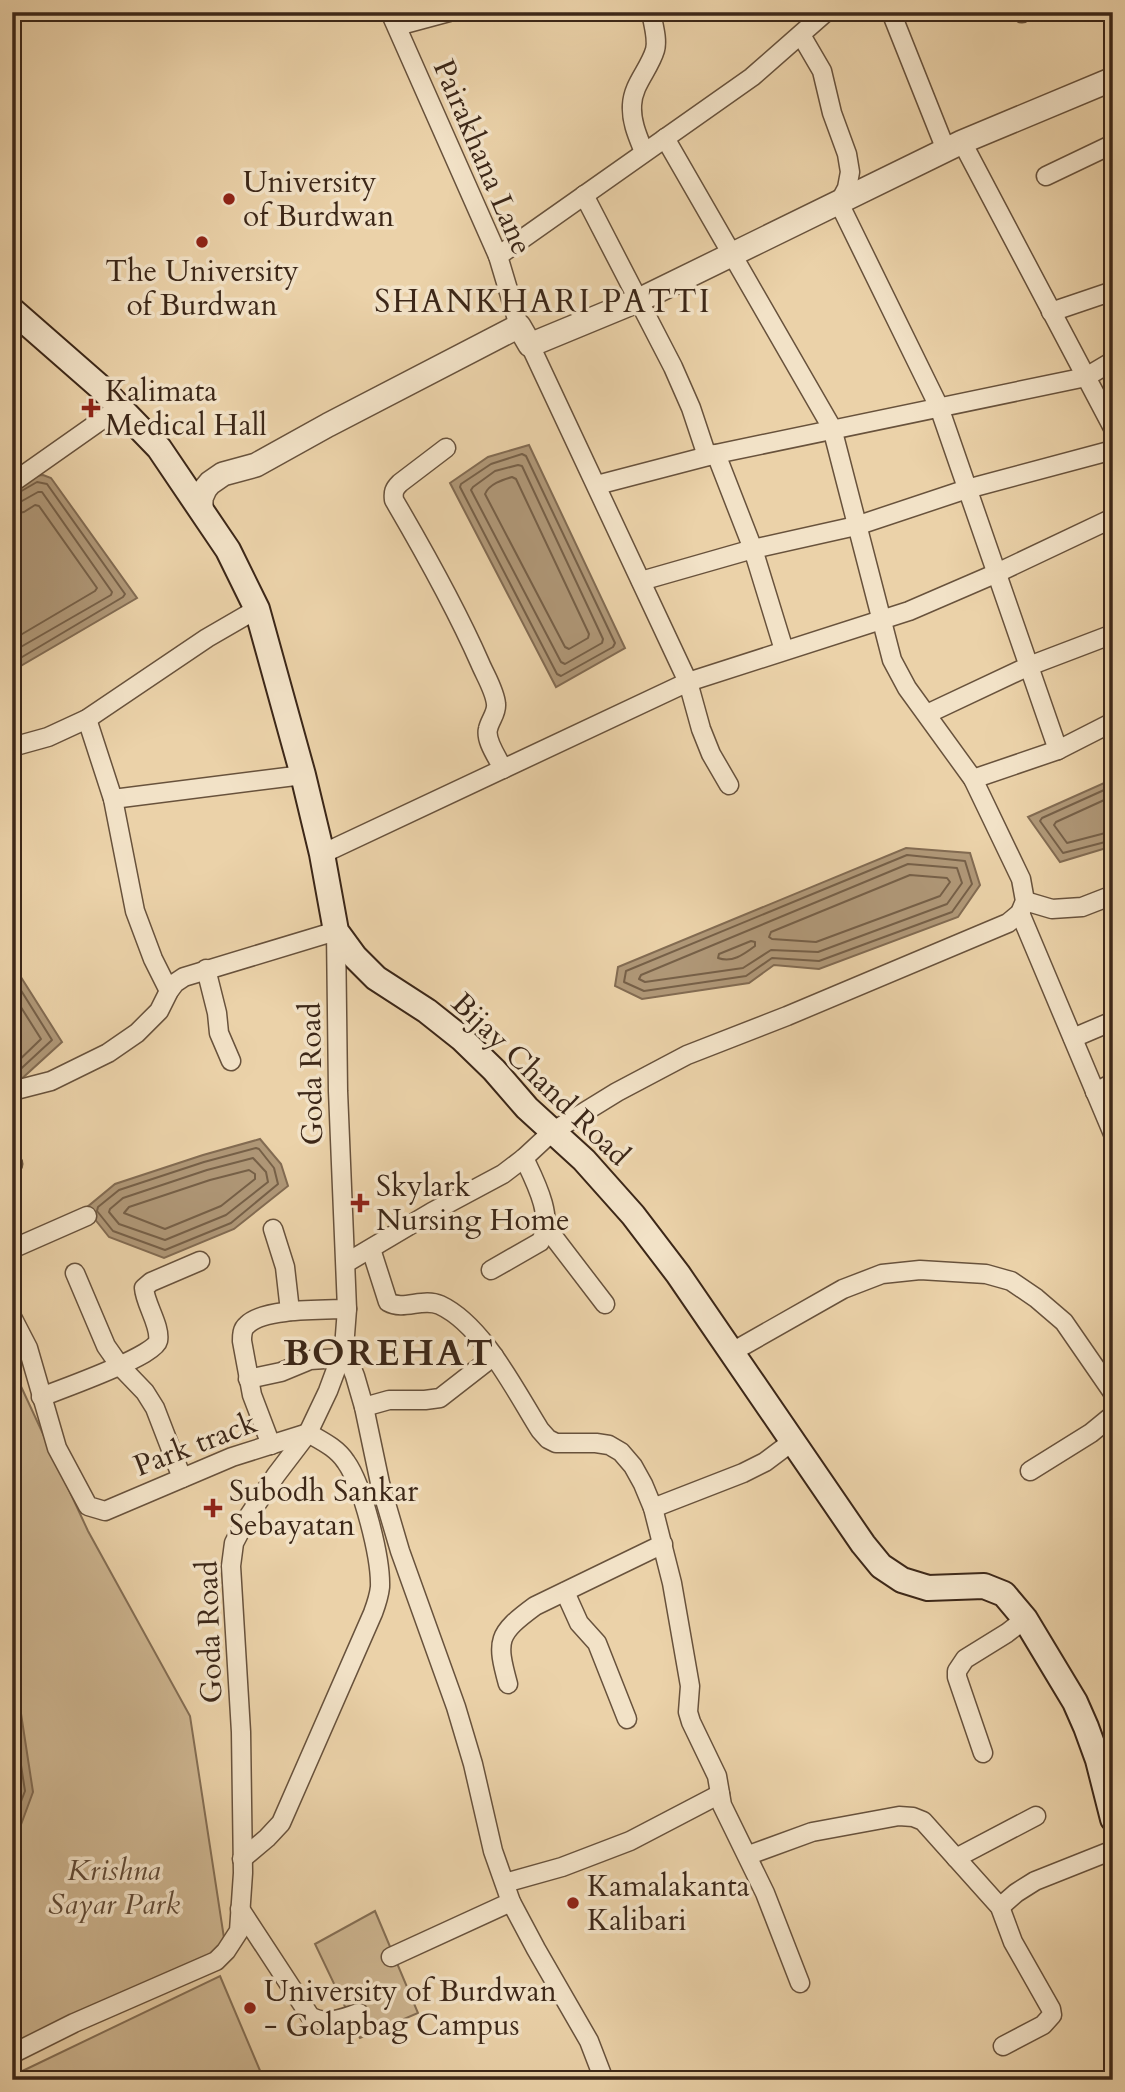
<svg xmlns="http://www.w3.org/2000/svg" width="1125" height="2092" font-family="Cardo,serif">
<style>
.green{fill:#cdb590;stroke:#846e54;stroke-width:2}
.water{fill:#b09878;stroke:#826b52;stroke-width:2}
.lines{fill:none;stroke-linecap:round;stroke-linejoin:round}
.shore{stroke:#766048;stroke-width:2}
.minor-casing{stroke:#68523c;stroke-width:21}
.tertiary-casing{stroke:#68523c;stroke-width:26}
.secondary-casing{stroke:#3c2718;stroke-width:28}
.minor{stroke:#f2e2c7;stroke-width:18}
.tertiary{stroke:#f2e2c7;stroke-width:23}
.secondary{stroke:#f2e2c7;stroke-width:24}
.poi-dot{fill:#8f2418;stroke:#f2e2c7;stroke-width:2.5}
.labels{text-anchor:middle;stroke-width:7;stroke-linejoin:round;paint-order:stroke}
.street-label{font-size:30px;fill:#3c2718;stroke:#f2e2c7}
.poi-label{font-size:30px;fill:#3c2718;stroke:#f2e2c7;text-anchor:start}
.park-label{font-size:30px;font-style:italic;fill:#604a36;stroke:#f2e2c7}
.neighbourhood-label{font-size:32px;letter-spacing:2px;fill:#3c2718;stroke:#f2e2c7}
.district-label{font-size:37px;font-weight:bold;letter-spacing:2px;fill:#3c2718;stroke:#f2e2c7}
</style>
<rect width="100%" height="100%" fill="#ebd2a9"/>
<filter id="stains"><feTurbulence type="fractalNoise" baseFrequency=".00286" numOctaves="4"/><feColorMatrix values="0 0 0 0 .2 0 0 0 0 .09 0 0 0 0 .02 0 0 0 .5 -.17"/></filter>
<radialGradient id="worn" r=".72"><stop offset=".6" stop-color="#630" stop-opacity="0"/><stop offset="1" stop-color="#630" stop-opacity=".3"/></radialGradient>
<!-- green -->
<g class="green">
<polygon points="12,1367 88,1531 190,1716 226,1951 12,2054"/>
<polygon points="375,1911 418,2013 360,2038 315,1944"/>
<polygon points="220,1976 264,2080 12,2080 12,2076"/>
</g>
<!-- water -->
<g class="water">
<polygon points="529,445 625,648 556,687 450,483 488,457"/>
<polygon points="43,475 51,478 137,598 12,671 12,489 35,476"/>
<polygon points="1113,779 1113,846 1060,862 1028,817"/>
<polygon points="906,848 970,853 980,885 958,917 819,969 774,965 749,983 642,999 615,986 618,967"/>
<polygon points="12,963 62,1042 18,1082 12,1084"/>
<polygon points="260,1139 281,1164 288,1186 234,1229 164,1258 109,1237 86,1208 115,1184 203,1155"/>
<polygon points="12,1690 20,1707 33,1792 19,1830 12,1833"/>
</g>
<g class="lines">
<!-- shore -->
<g class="shore">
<polygon points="522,454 526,456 615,643 613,647 561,676 557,674 460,487 461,484 491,464"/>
<polygon points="518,465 522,466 603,639 602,643 565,664 561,662 471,490 473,487 495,471"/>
<path d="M512,477L516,479L589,634L588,638L569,649L565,647L485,494C489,484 502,480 512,477Z"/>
<polyline points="12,494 18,493 37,482 47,484 125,594 123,597 12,663"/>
<polyline points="12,503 22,501 38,492 42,492 112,592 111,595 12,652"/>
<polyline points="12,514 24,512 35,505 39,506 97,588 95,591 12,640"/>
<polyline points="1113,786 1042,818 1040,821 1063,853 1113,840"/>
<polyline points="1113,796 1056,822 1054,825 1067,843 1113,831"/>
<polygon points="907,855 965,861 972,884 952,912 819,961 772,958 746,976 644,991 624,982 626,971"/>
<polygon points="908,864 957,868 962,883 947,904 818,952 771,950 743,968 645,982 639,979 641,975"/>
<polygon points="910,875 947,878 950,882 940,896 816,942 772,939 769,937 771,932"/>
<path d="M751,941L755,942V946C743,955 732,963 718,958L719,954Z"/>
<polyline points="12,976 52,1040 12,1077"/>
<polyline points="12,993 41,1039 12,1067"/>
<polygon points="256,1148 259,1149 274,1168 278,1184 231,1223 165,1250 113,1231 97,1211 98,1207 119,1190 204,1162"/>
<polygon points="253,1158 266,1172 268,1182 226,1215 165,1240 119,1224 109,1212 110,1209 123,1198 207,1170"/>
<polygon points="249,1170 255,1174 255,1179 221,1206 165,1229 124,1213 129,1207 210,1180"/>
<polyline points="12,1707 25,1791 12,1825"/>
</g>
<defs>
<g id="minor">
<polyline points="390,12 498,256 519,326"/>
<polyline points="891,12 946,150"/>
<polyline points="1022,12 1022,13"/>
<polyline points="397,26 449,12"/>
<polyline points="801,35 822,71 832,113 847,154 850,172 847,188 839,203 939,407 1058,750"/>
<polyline points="962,142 1113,428"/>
<path d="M644,152C638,137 631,122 632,105C633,84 649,70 655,50C658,39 653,24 651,12"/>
<polyline points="1046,176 1113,144"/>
<polyline points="584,195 673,367 691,408 707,456"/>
<polyline points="498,256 752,77 826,12"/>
<polyline points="1051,312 1113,291"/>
<polyline points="530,345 688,682 701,729 711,754 729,785"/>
<path d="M446,448L400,483C394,489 393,492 394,500C425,553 455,606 480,663C485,675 495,691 496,704C497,713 490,720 488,729C485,741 498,758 503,769"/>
<polyline points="716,454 753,549 784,650"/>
<polyline points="12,483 120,407"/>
<polyline points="597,485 716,454 1086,377 1113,361"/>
<polyline points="641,581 753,549 856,526 967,489 1113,450"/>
<polyline points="927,714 1029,666 1113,634"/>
<polyline points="87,719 113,799 135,911 153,959 169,991"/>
<polyline points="12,747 48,737 87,719 207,638 257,609"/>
<polyline points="973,779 1058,750 1113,722"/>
<polyline points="113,799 303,775"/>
<polyline points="322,854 688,682 909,611 997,573 1113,518"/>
<polyline points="1025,901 1052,909 1082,907 1113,895"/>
<polyline points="1020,913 1113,1134"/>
<polyline points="206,969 217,1013 219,1033 231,1061"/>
<polyline points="1073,1038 1113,1021"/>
<polyline points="12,1091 51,1081 108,1053 137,1033 159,1011 169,991 175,983 184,977 336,931 338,1091 347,1309 344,1348 328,1391 308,1433 276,1475 246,1520 234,1543 231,1566 241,1732 243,1873 239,1931 226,1951 216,1961 74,2023 12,2054"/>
<polyline points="1095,1092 1113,1083"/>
<polyline points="12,1164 13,1164"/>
<polyline points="546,1227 605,1304"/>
<polyline points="273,1229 285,1267 290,1311"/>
<polyline points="12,1249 87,1216"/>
<path d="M371,1249L388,1302C404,1311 423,1297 440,1305C483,1325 516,1392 540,1430L548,1439L556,1443H596L609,1445L621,1452L633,1466L643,1484L653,1508L672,1583L690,1686L688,1712L691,1722L717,1776L722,1805L765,1893L800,1983"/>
<polyline points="346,1263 432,1212 503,1174 524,1158 552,1132 617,1092 687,1055 787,1016 1008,923 1020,913 1025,901 1021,879 973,779 907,688 892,660 832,428 665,138"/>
<path d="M491,1270L540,1242C556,1220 534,1179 524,1158"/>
<polyline points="75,1273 106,1346 120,1366 145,1392 155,1408 182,1478"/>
<path d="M12,1317L28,1348L57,1448L88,1506L105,1511L232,1457L308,1433C322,1441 337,1448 346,1462C363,1486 381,1558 380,1587C379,1596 376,1605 373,1613L281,1823L267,1838L242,1859"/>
<polyline points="344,1348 355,1376 364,1407 380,1483 400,1551 456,1707 473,1764 493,1851 511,1902 536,1949 589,2041 604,2080"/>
<polyline points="732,1352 843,1289 882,1274 920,1270 986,1274 1011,1281 1036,1298 1064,1322 1113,1393"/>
<polyline points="248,1379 281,1372 310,1360 340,1358"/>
<path d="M41,1397C59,1390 155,1356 158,1341C161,1326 145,1304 144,1288L151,1282L200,1261"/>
<polyline points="364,1407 389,1400 425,1400 440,1398 494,1356"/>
<path d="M271,1445L252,1395L242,1341C242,1335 242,1329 247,1325C263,1308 324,1310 347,1309"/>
<polyline points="1030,1471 1091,1433 1113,1415"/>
<polyline points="653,1508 743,1473 765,1462 793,1441"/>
<polyline points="565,1592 579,1623 597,1643 627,1719"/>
<path d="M508,1684C496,1640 497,1634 535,1606L663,1544"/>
<polyline points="983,1753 957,1677 957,1671 965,1659 1007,1633 1025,1619"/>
<polyline points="749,1855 812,1832 899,1816 913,1817 923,1821 1000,1907 1013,1942 1051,2009 1052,2015 1043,2025 1003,2046"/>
<polyline points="956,1858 1036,1816"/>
<polyline points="505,1883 562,1867 630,1841 720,1794"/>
<polyline points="1000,1907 1016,1893 1035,1881 1113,1850"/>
<path d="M240,1909L310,2016C326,2026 342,2018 359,2013"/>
<polyline points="391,1957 511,1902"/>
</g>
<polyline id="tertiary" points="201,508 201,498 205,489 210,483 223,474 256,465 328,425 519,326 530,345 639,300 962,142 1113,79"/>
<polyline id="secondary" points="12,310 100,387 159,448 228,550 257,609 303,775 322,854 336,931 355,957 376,978 427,1011 461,1038 494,1070 527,1108 584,1160 633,1215 678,1274 863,1544 881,1566 902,1580 928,1588 984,1586 1004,1594 1025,1619 1075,1702 1086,1727 1098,1760 1113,1819"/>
</defs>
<!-- minor casing -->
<use href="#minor" class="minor-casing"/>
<!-- tertiary casing -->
<use href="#tertiary" class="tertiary-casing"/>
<!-- secondary casing -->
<use href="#secondary" class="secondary-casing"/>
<!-- minor -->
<use href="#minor" class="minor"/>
<!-- tertiary -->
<use href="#tertiary" class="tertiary"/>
<!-- secondary -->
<use href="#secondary" class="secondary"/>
</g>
<!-- markers -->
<g class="poi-dot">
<circle cx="229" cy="199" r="7"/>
<circle cx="202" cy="242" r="7"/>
<path d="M87.5 397.5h7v7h7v7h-7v7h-7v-7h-7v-7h7z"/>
<path d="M356.5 1192.5h7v7h7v7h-7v7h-7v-7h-7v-7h7z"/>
<path d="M209.5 1497.5h7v7h7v7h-7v7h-7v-7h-7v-7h7z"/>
<circle cx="573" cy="1903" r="7"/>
<circle cx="250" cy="2008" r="7"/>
</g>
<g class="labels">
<!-- street labels -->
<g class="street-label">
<text transform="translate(483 157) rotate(67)" y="10">Pairakhana Lane</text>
<text transform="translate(311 1074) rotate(-91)" y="10">Goda Road</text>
<text transform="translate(541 1079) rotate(44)" y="10">Bijay Chand Road</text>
<text transform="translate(195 1444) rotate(-21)" y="10">Park track</text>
<text transform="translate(209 1632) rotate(-92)" y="10">Goda Road</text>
</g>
<!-- poi labels -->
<g class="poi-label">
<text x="243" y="192">University<tspan x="243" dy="34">of Burdwan</tspan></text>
<text x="202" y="281" text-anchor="middle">The University<tspan x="202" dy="34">of Burdwan</tspan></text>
<text x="105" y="401">Kalimata<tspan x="105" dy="34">Medical Hall</tspan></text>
<text x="376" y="1196">Skylark<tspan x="376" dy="34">Nursing Home</tspan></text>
<text x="229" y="1501">Subodh Sankar<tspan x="229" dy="34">Sebayatan</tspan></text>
<text x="587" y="1896">Kamalakanta<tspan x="587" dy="34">Kalibari</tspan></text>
<text x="264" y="2001">University of Burdwan<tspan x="264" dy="34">- Golapbag Campus</tspan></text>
</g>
<!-- park labels -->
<g class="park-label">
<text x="114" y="1880">Krishna<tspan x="114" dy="34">Sayar Park</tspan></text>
</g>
<!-- neighbourhood labels -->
<g class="neighbourhood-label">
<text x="543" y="312">SHANKHARI PATTI</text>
</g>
<!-- district labels -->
<g class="district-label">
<text x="389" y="1365">BOREHAT</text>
</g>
</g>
<!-- margin -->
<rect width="1125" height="2092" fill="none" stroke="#ebd2a9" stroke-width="42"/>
<rect x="14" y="14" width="1097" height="2064" fill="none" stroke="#3c2718" stroke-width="3.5"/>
<rect x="21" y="21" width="1083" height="2050" fill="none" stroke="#3c2718" stroke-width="2"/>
<rect width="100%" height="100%" filter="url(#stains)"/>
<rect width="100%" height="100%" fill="url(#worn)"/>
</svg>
